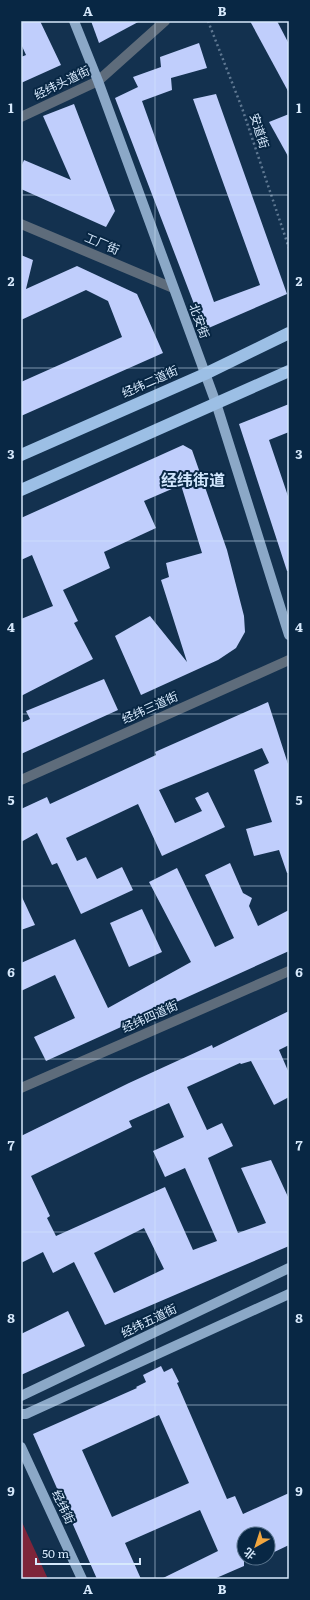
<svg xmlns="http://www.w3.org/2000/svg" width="310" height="1600" font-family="Literata,'Noto Sans SC',serif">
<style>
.green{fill:#7e253a}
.building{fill:#c0cefc;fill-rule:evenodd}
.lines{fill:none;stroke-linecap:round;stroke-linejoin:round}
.path{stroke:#5f7892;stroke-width:2.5;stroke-dasharray:2 3;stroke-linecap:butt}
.minor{stroke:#5e6c7b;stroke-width:10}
.major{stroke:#8ba8c7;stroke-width:10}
.highway{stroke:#9cbfe5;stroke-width:12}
.grid{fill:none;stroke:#d7e9fc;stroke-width:1;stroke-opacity:0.55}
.labels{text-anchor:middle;stroke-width:4;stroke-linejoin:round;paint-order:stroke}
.street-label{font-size:12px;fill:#d7e9fc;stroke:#082744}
.district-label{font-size:16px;font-weight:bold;fill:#d1e6fd;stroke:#082744}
.neatline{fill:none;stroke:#d7e9fc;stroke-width:1.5}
.grid-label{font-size:13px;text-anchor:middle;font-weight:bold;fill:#d7e9fc}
</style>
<rect width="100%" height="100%" fill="#13314f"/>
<!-- green -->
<polygon class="green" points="21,1520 48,1579 21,1579"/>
<!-- building -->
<g class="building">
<polygon points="21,21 40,21 61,65 21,83 21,57 26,55 21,44"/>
<polygon points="91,21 140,21 99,43"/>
<polygon points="250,21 277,21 289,44 289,93"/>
<polygon points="199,43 207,68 171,78 172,90 142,101 214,302 260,285 193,99 216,94 287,294 204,330 115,98 138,87 133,77 161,67 160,57"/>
<polygon points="74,104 115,211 106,227 21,189 21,167 24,160 71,180 43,116"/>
<polygon points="289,114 289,158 269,122"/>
<polygon points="21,255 33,260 26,289 77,266 137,294 163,353 21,416 21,382 122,337 108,301 86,290 21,320 21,292 22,291 21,291"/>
<polygon points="289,404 289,432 269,440 289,499 289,571 287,571 239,424"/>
<polygon points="183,445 192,450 227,550 244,616 245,632 236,648 218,660 141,695 115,636 150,616 187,662 161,580 169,577 166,563 202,553 181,485 144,501 156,528 104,552 110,568 63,590 78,621 74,623 93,659 21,696 21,619 53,606 32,555 21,560 21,518"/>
<polygon points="104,679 118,710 21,754 21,723 30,719 26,711"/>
<polygon points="268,702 289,767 289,873 287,873 279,850 254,856 246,829 272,822 254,770 269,763 262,748 159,790 175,823 202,811 195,798 208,792 225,827 162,856 138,804 66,838 77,861 86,857 97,879 122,867 133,890 81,914 57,863 52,865 37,833 21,842 21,809 47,797 50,804 156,755 155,752"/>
<polygon points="230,863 243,893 252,898 249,906 258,926 289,910 289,951 46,1061 34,1037 75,1018 55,975 21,991 21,963 75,939 108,1008 191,962 149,882 177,868 215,947 234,938 205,875"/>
<polygon points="21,895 35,925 21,930"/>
<polygon points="142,909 162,952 129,967 110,923"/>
<path d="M289,1011V1045L279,1050L289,1073V1097L274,1105L251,1061L241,1064L240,1063L187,1087L207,1130L222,1123L233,1146L208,1158L238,1233L266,1223L241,1168L271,1160L289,1199V1246L105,1325L74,1262L53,1273L43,1252L21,1263V1136L129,1083L212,1045L213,1048ZM169,1103L184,1137L153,1151L165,1177L185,1168L217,1241L193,1250L165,1187L56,1236L47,1218L50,1216L31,1176L132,1127L129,1121ZM144,1228L164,1269L114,1293L94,1253Z"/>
<polygon points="68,1311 85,1346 21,1375 21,1334"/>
<path d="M161,1366L164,1372L172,1368L179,1382L177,1383L227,1499L235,1496L243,1514L289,1493V1545L268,1555V1534H244V1566L214,1579H161L218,1551L200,1510L125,1543L141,1579H97L33,1434L137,1388L136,1387L146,1382L143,1375ZM159,1415L189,1483L112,1517L82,1450Z"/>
</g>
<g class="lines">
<!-- path -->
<polyline class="path" points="208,21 242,108 289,248"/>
<!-- minor -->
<g class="minor">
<polyline points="21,117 98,81 165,21"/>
<polyline points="21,224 173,288"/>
<polyline points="21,780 289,660"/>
<polyline points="21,1088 289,971"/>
</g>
<!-- major -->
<g class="major">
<polyline points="74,21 98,81 217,406 289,635"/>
<polyline points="21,1396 289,1268"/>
<polyline points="21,1414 26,1414 289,1294"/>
<polyline points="21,1447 82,1579"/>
</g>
<!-- highway -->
<g class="highway">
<polyline points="21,455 205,374 289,333"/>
<polyline points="21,490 289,371"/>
</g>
</g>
<!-- grid -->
<path class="grid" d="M155,21V1579M21,195H289M21,368H289M21,541H289M21,714H289M21,886H289M21,1059H289M21,1232H289M21,1405H289"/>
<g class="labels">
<!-- street labels -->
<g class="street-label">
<text transform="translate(62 83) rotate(-26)" y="4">经纬头道街</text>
<text transform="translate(259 131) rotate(72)" y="4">安道街</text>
<text transform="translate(102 244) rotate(23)" y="4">工厂街</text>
<text transform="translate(199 321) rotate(70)" y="4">北安街</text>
<text transform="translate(150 382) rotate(-24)" y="4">经纬二道街</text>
<text transform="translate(150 708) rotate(-24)" y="4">经纬三道街</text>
<text transform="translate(150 1017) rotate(-24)" y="4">经纬四道街</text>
<text transform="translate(149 1321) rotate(-26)" y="4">经纬五道街</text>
<text transform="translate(63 1507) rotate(65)" y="4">经纬街</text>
</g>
<!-- district labels -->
<g class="district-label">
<text x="193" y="486">经纬街道</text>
</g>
</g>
<!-- border -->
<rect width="310" height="1600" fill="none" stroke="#082744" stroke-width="44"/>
<!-- north arrow -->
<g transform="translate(256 1546) rotate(219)"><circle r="19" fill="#082744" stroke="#5b758e"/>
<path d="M0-3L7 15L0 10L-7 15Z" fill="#f1a63f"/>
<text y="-6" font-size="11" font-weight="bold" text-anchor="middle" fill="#d7e9fc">北</text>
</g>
<!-- scale -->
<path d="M36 1558v6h104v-6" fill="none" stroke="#d7e9fc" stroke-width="2"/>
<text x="42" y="1558" font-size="12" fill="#d7e9fc" stroke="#082744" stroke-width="3" paint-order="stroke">50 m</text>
<rect x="22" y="22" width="266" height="1556" class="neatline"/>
<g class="grid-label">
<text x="88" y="16">A</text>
<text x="222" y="16">B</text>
<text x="11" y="113">1</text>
<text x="299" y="113">1</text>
<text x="11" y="286">2</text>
<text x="299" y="286">2</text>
<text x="11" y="459">3</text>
<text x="299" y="459">3</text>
<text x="11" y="632">4</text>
<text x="299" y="632">4</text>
<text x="11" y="805">5</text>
<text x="299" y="805">5</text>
<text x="11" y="977">6</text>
<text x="299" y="977">6</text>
<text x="11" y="1150">7</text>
<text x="299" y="1150">7</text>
<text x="11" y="1323">8</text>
<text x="299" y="1323">8</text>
<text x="11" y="1496">9</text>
<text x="299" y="1496">9</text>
<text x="88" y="1594">A</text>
<text x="222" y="1594">B</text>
</g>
</svg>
